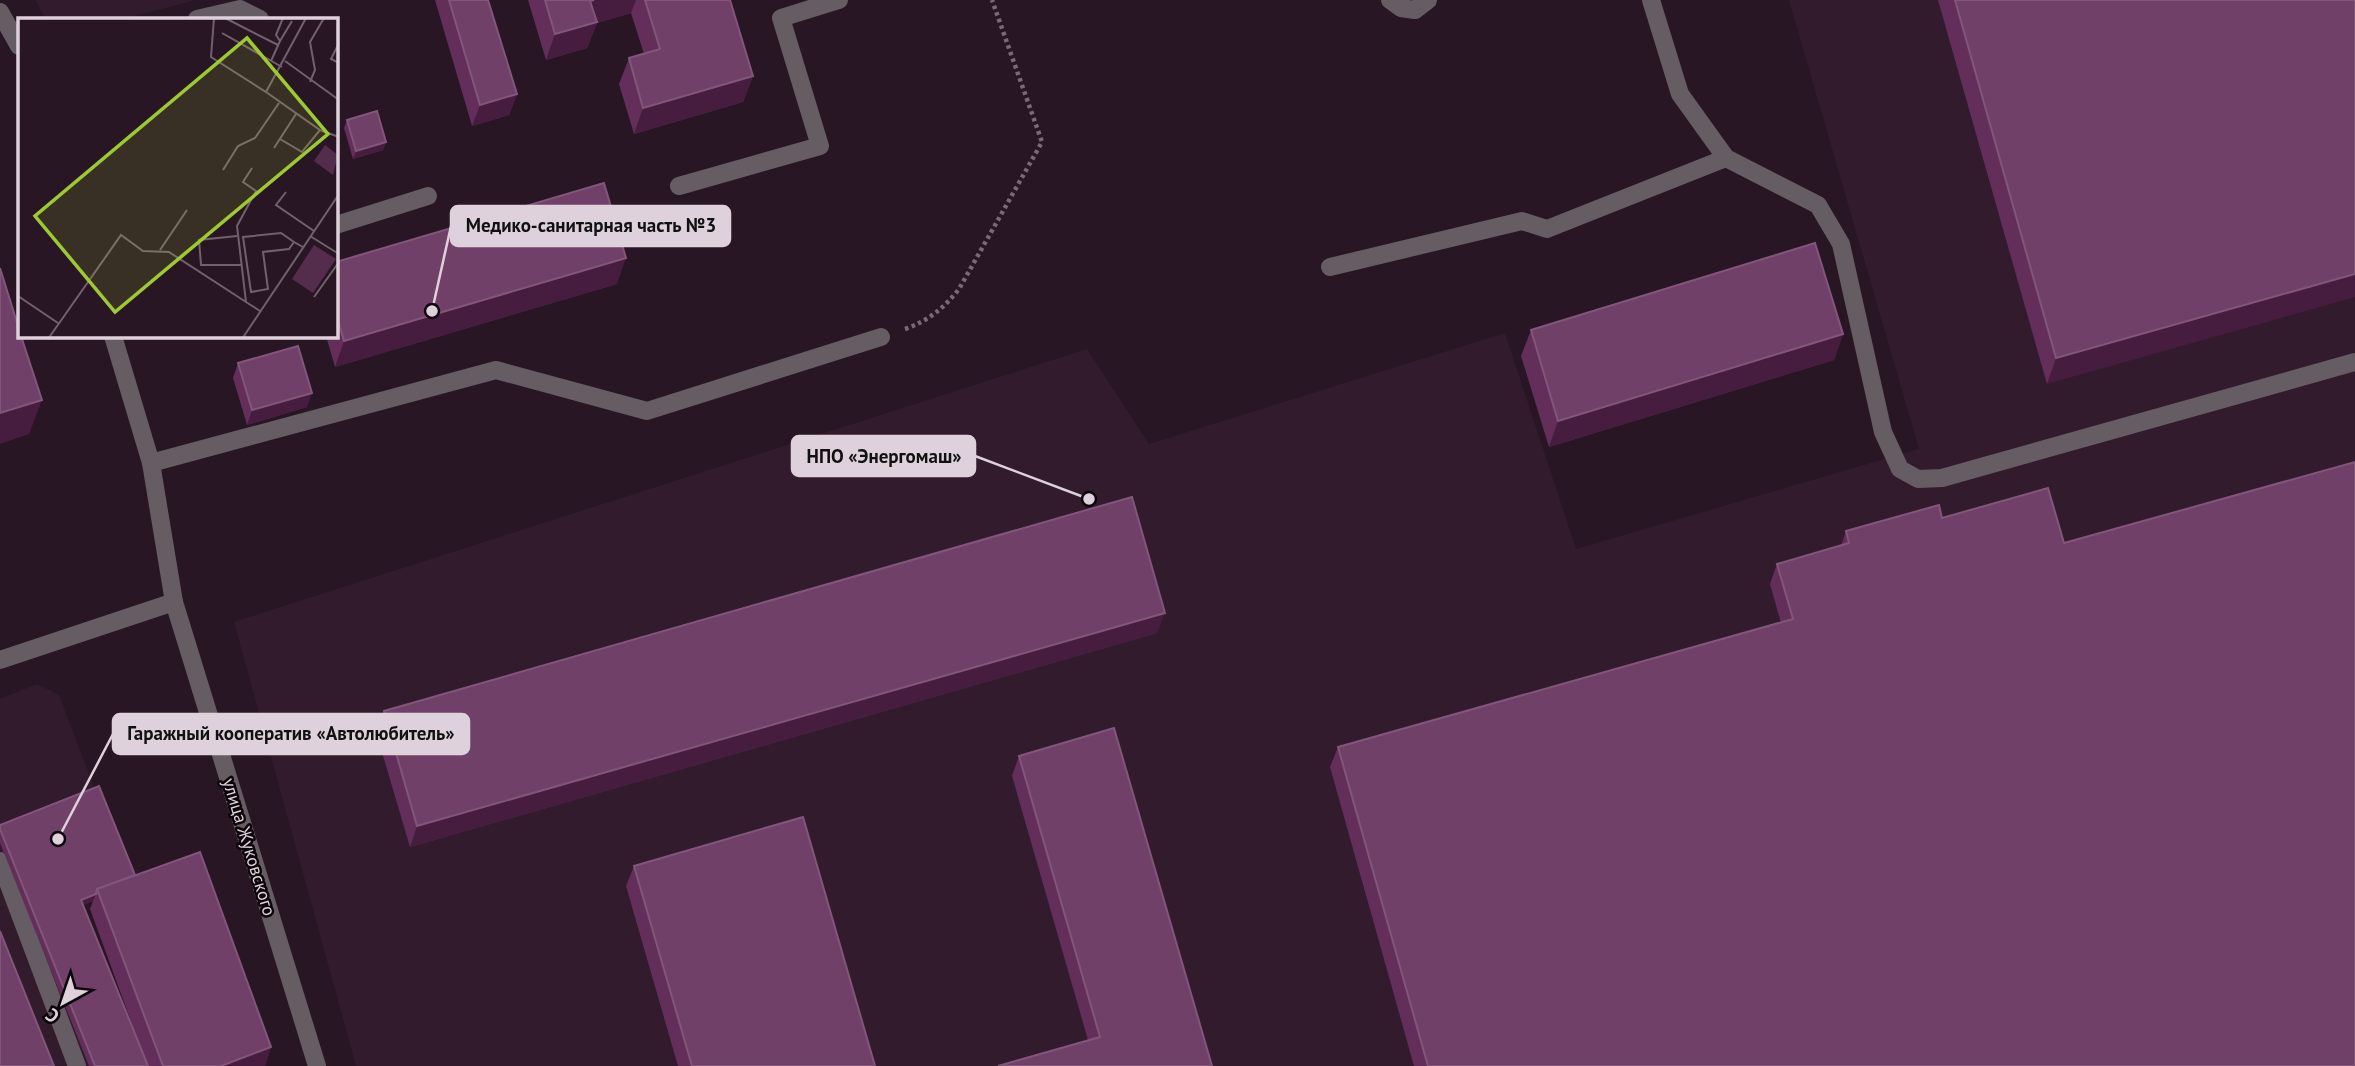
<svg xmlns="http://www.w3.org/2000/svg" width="2355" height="1066" font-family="'PT Sans',sans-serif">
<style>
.built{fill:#331b2e}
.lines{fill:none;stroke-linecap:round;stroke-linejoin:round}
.path{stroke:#7a6a77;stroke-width:4.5;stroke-dasharray:3.5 3.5;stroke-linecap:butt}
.minor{stroke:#665c64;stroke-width:18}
.wall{fill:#632e5a;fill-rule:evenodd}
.shaded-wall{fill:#461d3e}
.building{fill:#704068;stroke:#82567a;stroke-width:2}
.labels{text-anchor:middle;stroke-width:5;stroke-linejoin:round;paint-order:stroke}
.street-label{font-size:18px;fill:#ded1db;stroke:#0c050a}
.inset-road{fill:none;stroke:#71616d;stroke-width:2}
.view{fill:#9dca30;fill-opacity:0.15;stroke:#9dca30;stroke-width:3.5}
.inset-edge{fill:none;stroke:#ded1db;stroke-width:3.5}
.leader{fill:none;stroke:#ded1db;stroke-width:2.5}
.callout-dot{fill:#ded1db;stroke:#0c050a;stroke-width:2.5}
.callout{fill:#ded1db;stroke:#ded1db;stroke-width:2.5}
.callout-label{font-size:19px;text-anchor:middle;font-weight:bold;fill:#111}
</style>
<rect width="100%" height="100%" fill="#281624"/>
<!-- built -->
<g class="built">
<polygon points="36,0 196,0 123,19 45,19"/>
<polygon points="1789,0 2355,0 2355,1066 356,1066 234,622 1087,349 1149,444 1505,333 1576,549 1919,449"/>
<polygon points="37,684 59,695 96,793 79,907 142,1066 0,1066 0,699"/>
</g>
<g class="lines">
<!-- path -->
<path class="path" d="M905,329C928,321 944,308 959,289L1042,142L992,0"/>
<!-- minor -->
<g class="minor">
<polyline points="1390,0 1401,8 1415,10 1428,0"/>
<polyline points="1651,0 1680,94 1726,158 1818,205 1841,244 1883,432 1900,469 1918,479 1942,478 2355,362"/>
<polyline points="0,12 19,46"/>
<polyline points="197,19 240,9 260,19"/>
<polyline points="679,186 820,146 781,18 839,0"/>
<polyline points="336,225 428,196"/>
<polyline points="1330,267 1522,221 1547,229 1726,158"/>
<polyline points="113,336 151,463 174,602"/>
<polyline points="151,463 496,370 647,411 881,337"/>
<polyline points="0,660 174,602 317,1066"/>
<polyline points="0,861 77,1066"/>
</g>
</g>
<!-- wall -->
<g class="wall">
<polygon points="435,0 488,0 517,94 509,115 472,126"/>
<polygon points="528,0 730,0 753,76 743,102 634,134 619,84 629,58 644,54 631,13 597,23 587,48 546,60"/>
<polygon points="1938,0 2355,0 2047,384"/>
<polygon points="347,120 386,142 383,150 353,159 344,128"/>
<polygon points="336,262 617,284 335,367 326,336 336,336"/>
<polygon points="1531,330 1843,334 1834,360 1549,447 1521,356"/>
<polygon points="238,363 307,407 247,425 233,378"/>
<polygon points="1942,518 2064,543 2355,1066 1414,1066 1330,767 1338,747 1781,623 1770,584 1777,564 1841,546 1846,531"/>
<polygon points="1157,633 410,847 376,732 384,711"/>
<polygon points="1019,756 1212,1066 1088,1040 1012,776"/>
<path d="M0,825L135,875L271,1047L265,1066H89L0,843ZM93,901L90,909L143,1054L83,905Z"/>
<polygon points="634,866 875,1066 678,1066 626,886"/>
</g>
<!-- shaded-wall -->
<g class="shaded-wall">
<polygon points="594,0 636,0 631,13 597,23 587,48 546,60 555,34 590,1"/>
<polygon points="753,76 743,102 634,134 643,108"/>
<polygon points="517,94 509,115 472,126 480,105"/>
<polygon points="386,142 383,150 353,159 356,151"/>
<polygon points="626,258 617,284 335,367 344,341"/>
<polygon points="2355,274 2355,297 2047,384 2056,358"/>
<polygon points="1843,334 1834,360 1549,447 1558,421"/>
<polygon points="312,393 307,407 247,425 252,410"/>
<polygon points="42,400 29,434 0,444 0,413"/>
<polygon points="1165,613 1157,633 410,847 417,826"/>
<polygon points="96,894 93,901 79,907 81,900"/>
<polygon points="271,1047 265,1066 221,1066"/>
</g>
<!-- building -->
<g class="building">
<polygon points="449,0 488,0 517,94 480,105"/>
<polygon points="545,0 594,0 590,1 597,22 555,34"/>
<polygon points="645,0 730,0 753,76 643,108 629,58 660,49"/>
<polygon points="1955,0 2355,0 2355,274 2056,358"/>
<polygon points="377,111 386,142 356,151 347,120"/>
<polygon points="604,183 626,258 344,341 336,313 336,262"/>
<polygon points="1815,243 1843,334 1558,421 1531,330"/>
<polygon points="0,268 19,329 19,336 21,336 42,400 0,413"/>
<polygon points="298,346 312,393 252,410 238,363"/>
<polygon points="2355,462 2355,1066 1428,1066 1338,747 1793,619 1777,564 1849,543 1846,531 1939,505 1942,518 2048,488 2064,543"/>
<polygon points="1132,497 1165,613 417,826 384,711"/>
<polygon points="1114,728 1212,1066 998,1066 1100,1037 1019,756"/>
<polygon points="99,786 135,875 97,889 96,894 81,900 148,1066 95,1066 0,829 0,825"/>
<polygon points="803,817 875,1066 692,1066 634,866"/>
<polygon points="200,852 271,1047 221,1066 163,1066 97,889"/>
<polygon points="0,931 54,1066 0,1066"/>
</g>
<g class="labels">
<!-- street labels -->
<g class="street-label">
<text transform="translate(249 847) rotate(73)" y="6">улица Жуковского</text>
</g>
</g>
<!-- overview -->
<g transform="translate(18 18)">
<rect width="320" height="320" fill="#281624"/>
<path d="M307,127L320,137L315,157L296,143ZM296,227L318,241L295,275L274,261Z" fill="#542c4c"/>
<path class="inset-road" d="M196,0L193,39L248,74L288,0M207,0L260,27M204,15L264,49M262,23L274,3M321,25L313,41L321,45M253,43L262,23L258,17L265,0M267,43L321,82M292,64L297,52L292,24L306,0M248,74L302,112L321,119M262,121L284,134L302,112M256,130L278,96M234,150L225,164L238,173L219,208L228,284L242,293M205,152L220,128L237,120L261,85M268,174L258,187L296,213M219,218L181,222L183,247H223M292,218L321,236M276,224L271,231L245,234L250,271L233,274L225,219L263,215L276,224L285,229M142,232L169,192M0,278L40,305M296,279L321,244M30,321L103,217L125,233L151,234L228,284M224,321L321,176"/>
<path class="view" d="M229,20L310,116L97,294L17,198Z"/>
<rect width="320" height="320" class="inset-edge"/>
</g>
<!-- callouts -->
<path class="leader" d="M432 311L451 226M1089 499L975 456M58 839L113 734"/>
<g class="callout-dot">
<circle cx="432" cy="311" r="7"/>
<circle cx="1089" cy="499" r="7"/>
<circle cx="58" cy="839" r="7"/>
</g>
<g class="callout">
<rect x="451" y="206" width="279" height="40" rx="7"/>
<rect x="792" y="436" width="183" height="40" rx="7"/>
<rect x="113" y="714" width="356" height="40" rx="7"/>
</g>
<g class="callout-label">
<text x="591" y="232">Медико-санитарная часть №3</text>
<text x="884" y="463">НПО «Энергомаш»</text>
<text x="291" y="740">Гаражный кооператив «Автолюбитель»</text>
</g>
<!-- north arrow -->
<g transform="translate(63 1003) rotate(220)" stroke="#0c050a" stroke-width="5" paint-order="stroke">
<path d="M0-5L12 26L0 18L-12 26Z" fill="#ded1db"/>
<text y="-10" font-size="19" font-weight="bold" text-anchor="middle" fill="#ded1db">С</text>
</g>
</svg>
